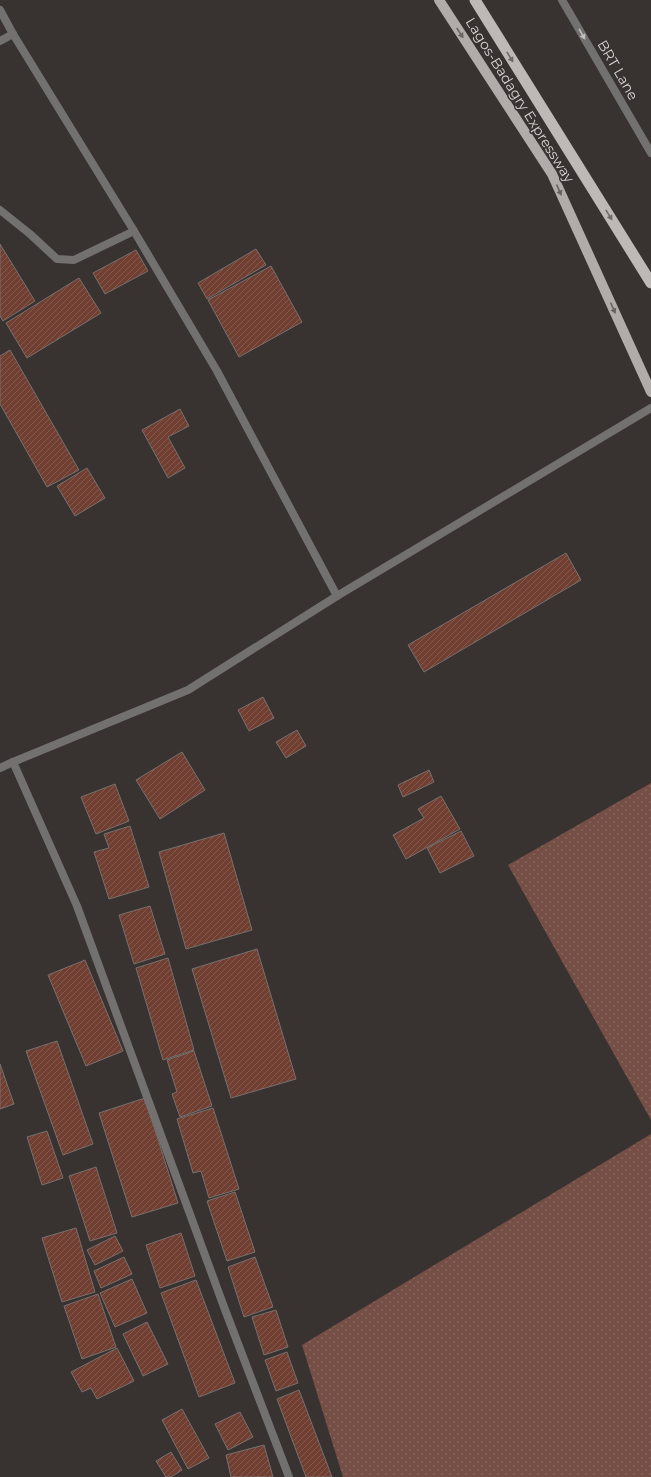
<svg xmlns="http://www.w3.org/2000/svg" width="651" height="1477" font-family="Montserrat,sans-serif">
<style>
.grass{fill:url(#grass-dots)}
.building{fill:url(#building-hatch);stroke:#76706e}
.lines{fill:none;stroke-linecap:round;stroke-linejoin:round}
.service{stroke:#737070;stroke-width:8}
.minor{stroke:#737070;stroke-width:8}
.primary{stroke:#b1acaa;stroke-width:10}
.trunk{stroke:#beb8b6;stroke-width:11}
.oneway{fill:#686361}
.oneway2{fill:#c3c0bf}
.oneway3{fill:#6e6866}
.labels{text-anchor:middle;stroke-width:3;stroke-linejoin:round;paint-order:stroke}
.street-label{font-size:14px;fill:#d7d4d3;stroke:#383331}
</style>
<defs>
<pattern id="grass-dots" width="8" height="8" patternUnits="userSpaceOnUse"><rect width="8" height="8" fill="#754f45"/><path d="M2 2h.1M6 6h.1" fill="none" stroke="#88675f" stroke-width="1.8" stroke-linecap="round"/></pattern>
<pattern id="building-hatch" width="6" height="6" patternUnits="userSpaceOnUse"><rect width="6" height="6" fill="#713f32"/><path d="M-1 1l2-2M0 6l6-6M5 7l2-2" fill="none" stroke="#845a4f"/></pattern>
</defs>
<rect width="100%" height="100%" fill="#383331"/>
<!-- grass -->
<g class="grass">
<polygon points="651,783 651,1120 508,865"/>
<polygon points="651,1134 651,1477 343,1477 302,1345"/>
</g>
<!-- building -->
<g class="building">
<polygon points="0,244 35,301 3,321 0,316"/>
<polygon points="256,249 266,265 207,299 198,283"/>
<polygon points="136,250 148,271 105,294 93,273"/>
<polygon points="271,266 302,322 239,357 208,300"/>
<polygon points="79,278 101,313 27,358 6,323"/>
<polygon points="10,350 79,470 47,487 0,404 0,356"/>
<polygon points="180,409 189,426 168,437 185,468 168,478 142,430"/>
<polygon points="87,468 105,498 75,516 57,486"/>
<polygon points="566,553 581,580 424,672 408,645"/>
<polygon points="263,697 274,718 249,731 238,710"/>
<polygon points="297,730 306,746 286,758 276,742"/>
<polygon points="182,752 205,790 160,819 136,780"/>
<polygon points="429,770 434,782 403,797 398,785"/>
<polygon points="115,784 129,821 96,834 81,797"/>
<polygon points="441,796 460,829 406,859 393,835 424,818 418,809"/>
<polygon points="130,826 149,887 109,899 94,852 109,848 104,834"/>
<polygon points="461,831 474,856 440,873 427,848"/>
<polygon points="224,833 252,930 186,949 159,852"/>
<polygon points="150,906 165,954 134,964 119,915"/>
<polygon points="257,949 296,1079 231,1098 192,969"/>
<polygon points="168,958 194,1050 163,1060 136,968"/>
<polygon points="85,960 123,1051 86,1066 48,975"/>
<polygon points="57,1041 93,1144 63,1155 26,1051"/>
<polygon points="194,1051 212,1106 180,1117 172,1094 177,1092 167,1060"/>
<polygon points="0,1064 14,1104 0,1109"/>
<polygon points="145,1098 178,1203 132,1217 99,1113"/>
<polygon points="213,1108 239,1189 209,1198 201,1171 193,1173 177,1119"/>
<polygon points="47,1131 63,1178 42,1185 27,1137"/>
<polygon points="96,1167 117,1233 90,1241 69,1176"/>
<polygon points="235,1192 255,1252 227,1261 207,1201"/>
<polygon points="76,1228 95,1292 62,1302 42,1238"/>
<polygon points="181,1233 195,1276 160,1288 146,1245"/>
<polygon points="115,1236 123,1251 95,1265 87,1250"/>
<polygon points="124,1257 132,1274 101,1288 94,1271"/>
<polygon points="255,1257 273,1307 244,1317 228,1267"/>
<polygon points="132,1279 147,1313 115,1327 100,1293"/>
<polygon points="196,1280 235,1383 199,1397 161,1293"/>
<polygon points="98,1294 116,1347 82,1359 64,1306"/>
<polygon points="276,1310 288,1347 264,1355 252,1317"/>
<polygon points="147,1322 168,1364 143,1376 123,1334"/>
<polygon points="117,1348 134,1381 97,1399 91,1388 82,1392 71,1372"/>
<polygon points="287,1352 298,1383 276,1391 265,1360"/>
<polygon points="299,1390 332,1477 306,1477 277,1399"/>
<polygon points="182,1409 209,1458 188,1469 162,1420"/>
<polygon points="240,1412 253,1437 228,1450 215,1424"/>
<polygon points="264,1445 273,1477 231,1477 226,1455"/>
<polygon points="171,1452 182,1470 171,1477 166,1477 156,1461"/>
</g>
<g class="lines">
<!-- service -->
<g class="service">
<polyline points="562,0 651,153"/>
<polyline points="0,10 13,34 134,231 217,371 337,596"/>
<polyline points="0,210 30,234 57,259 74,260 134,231"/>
</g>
<!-- minor -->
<g class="minor">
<polyline points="0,41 13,34"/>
<polyline points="13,762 77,906 224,1307 289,1477"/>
<polyline points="0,768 13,762 188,690 337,596 651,408"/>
</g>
<!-- primary -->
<polyline class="primary" points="439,0 552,174 651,392"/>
<!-- trunk -->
<polyline class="trunk" points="475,0 651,283"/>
</g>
<!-- one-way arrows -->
<defs><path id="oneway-solid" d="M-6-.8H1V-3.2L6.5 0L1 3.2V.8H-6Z"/></defs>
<g class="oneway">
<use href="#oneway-solid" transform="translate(460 33) rotate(57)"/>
<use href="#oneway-solid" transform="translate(559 190) rotate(66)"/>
<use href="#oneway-solid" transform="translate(613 308) rotate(66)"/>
</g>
<use class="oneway2" href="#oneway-solid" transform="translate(582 34) rotate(60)"/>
<g class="oneway3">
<use href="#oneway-solid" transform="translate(510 57) rotate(58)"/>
<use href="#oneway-solid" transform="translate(609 215) rotate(58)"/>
</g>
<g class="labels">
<!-- street labels -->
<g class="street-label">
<text transform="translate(618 70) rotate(60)" y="5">BRT Lane</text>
<text transform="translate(520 100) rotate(58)" y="5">Lagos-Badagry Expressway</text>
</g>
</g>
</svg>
